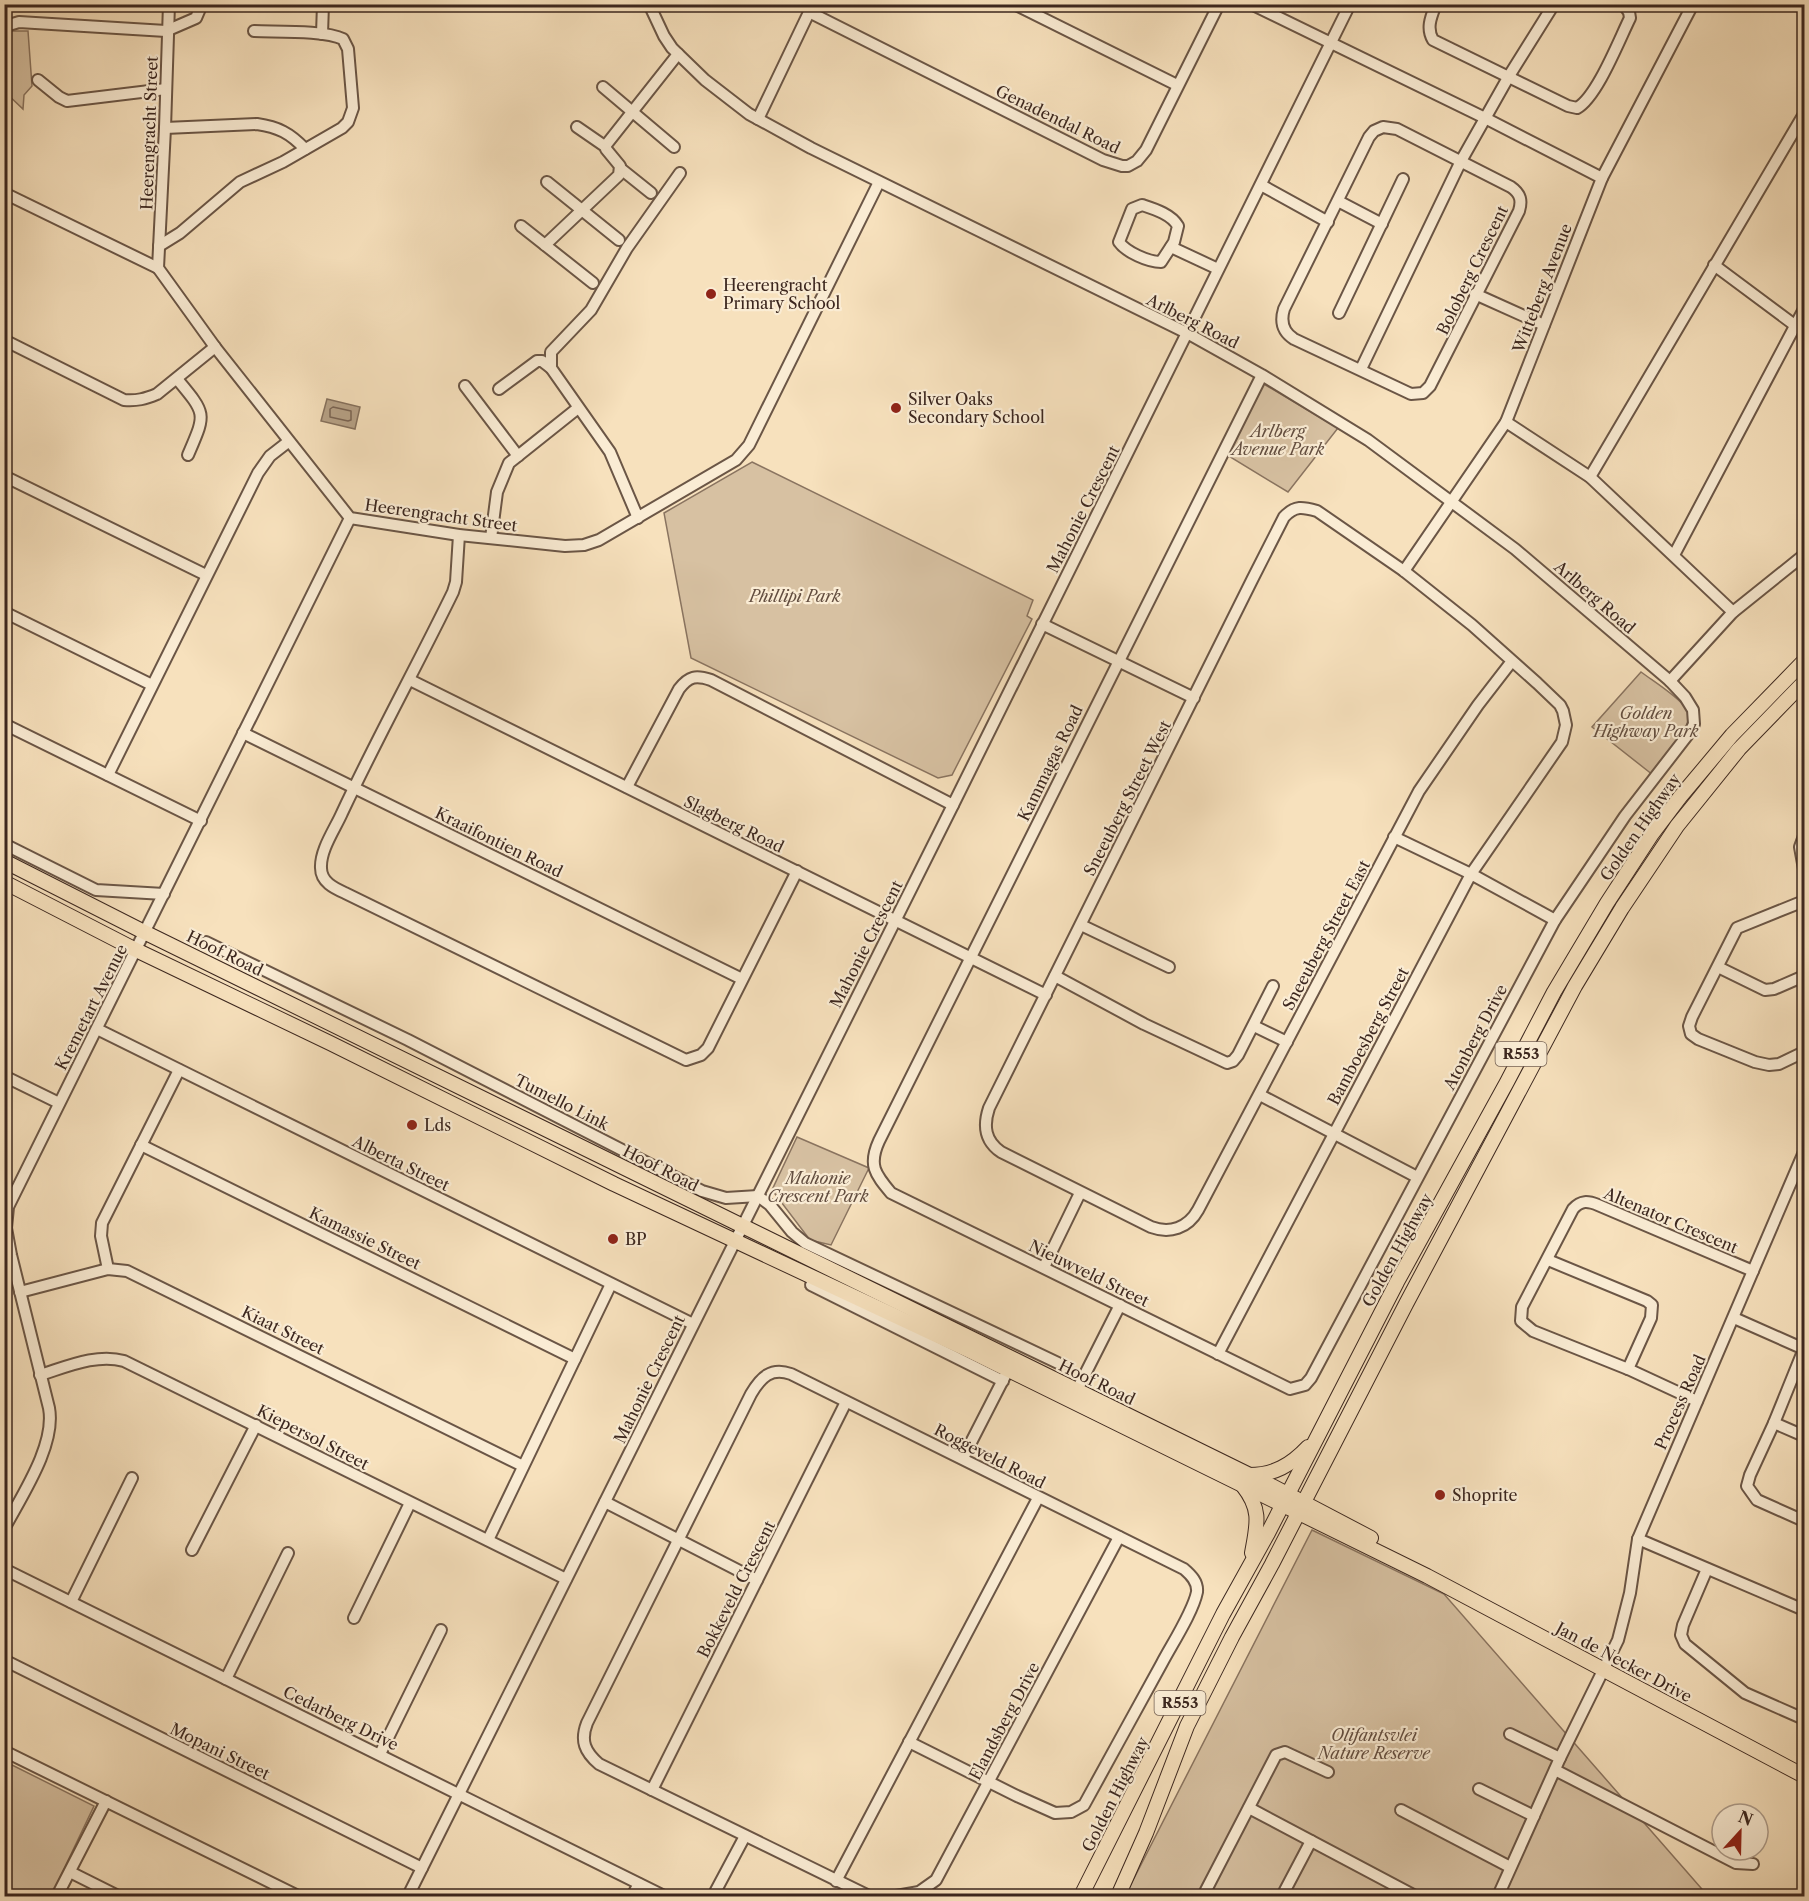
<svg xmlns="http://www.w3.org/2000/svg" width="1809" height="1901" font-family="'Libre Caslon Text',serif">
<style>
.green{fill:#d7c1a2;stroke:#8a7460;stroke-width:1.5}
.water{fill:#b7a287;stroke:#86715d;stroke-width:1.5}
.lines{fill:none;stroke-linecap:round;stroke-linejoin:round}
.shore{stroke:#7a6453;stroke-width:1.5}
.minor-casing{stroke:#6b5646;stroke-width:14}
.major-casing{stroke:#3c271f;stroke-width:16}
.minor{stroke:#faecd4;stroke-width:10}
.major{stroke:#f7e1bd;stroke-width:14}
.poi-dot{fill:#8f2418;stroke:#faecd4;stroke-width:2}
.labels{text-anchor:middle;stroke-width:4.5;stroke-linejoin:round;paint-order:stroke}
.shield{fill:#faecd4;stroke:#756255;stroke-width:1.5}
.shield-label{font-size:15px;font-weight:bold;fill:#3c271f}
.street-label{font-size:16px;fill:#3c271f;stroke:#faecd4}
.poi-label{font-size:16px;fill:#3c271f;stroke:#faecd4;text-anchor:start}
.park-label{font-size:16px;font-style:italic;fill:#634e40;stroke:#faecd4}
</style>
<rect width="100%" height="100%" fill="#f7e1bd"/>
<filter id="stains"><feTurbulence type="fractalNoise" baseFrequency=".00333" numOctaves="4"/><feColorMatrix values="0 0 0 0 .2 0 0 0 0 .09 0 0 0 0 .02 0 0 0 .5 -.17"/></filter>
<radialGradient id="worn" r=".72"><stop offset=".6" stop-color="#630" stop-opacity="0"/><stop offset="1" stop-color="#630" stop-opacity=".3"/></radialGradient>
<!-- green -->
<g class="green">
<polygon points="10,31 28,31 32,86 24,95 23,109 5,92 5,42"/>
<polygon points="1262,383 1338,428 1288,492 1227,455"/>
<polygon points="752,462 1033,600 1027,616 1032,619 952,775 938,778 691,658 664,513"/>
<path d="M1641,672C1653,681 1677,696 1685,707C1699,725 1664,761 1653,775L1592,727Z"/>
<polygon points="797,1137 869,1168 831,1245 810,1240 772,1190"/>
<polygon points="1312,1530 1444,1594 1708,1896 1125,1896"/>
<polygon points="4,1761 94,1806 51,1896 5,1896"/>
</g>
<!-- water -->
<polygon class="water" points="327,399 360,407 355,429 321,421"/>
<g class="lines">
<!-- shore -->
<polygon class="shore" points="333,407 351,411 351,420 348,421 330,417 330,409"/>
<defs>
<g id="minor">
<polyline points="169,4 165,128 158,268 215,347 350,518 459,535 565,546 584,545 599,540 736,460 749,445 879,182"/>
<path d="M649,4L664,36L672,48L705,80L749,114L811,148L1187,333L1262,375L1368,440L1515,549L1670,681L1685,697L1693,710L1694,724L1690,732L1625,816L1555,920L1311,1378L1305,1385L1290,1389L891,1193C875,1174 868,1165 879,1141L1262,375"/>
<polyline points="1014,4 1177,85"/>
<polyline points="1251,4 1485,118 1602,178"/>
<path d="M1436,4C1431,17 1426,28 1433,40L1568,106L1577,108C1597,97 1619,40 1630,18L1629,12L1623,4"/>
<polyline points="1799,4 1804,11"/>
<polyline points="809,12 1103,160 1122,166 1128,166 1137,161 1146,150 1219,4"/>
<polyline points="4,29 9,25 19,22 166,31 196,18 202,4"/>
<polyline points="322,34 323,4"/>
<polyline points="38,80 59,97 67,101 166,89"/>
<polyline points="603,87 674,147"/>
<polyline points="758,119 813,4"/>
<polyline points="577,127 606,147"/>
<path d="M1383,127L1397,129L1511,187C1521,194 1522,201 1519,211L1430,386L1423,393L1411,394L1294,339C1283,332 1280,322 1284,309L1369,137L1374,131Z"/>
<path d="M165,128L257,124C278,127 290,133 305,149"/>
<polyline points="621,169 651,193"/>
<polyline points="547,182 619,240"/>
<polyline points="1261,185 1328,222"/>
<polyline points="4,193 158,268"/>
<polyline points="1338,201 1382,224"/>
<path d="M1142,205C1154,209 1171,214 1178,226L1174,242L1161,262C1148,262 1126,252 1119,242L1132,209Z"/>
<polyline points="521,226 593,283"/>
<polyline points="545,245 619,175 620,166 606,149 606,145 678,54"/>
<path d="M159,246L180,233L240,182L283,162L342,128L348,122L353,108L348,49L343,39C325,30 276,32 254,31"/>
<polyline points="1171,247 1218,269"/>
<polyline points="1714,265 1804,332"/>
<polyline points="1475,294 1544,325"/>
<polyline points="1339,313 1403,179"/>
<path d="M4,340L124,400C137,401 145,399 157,394L215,347"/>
<polyline points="551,368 551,352 591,310 627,248 680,173"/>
<polyline points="1361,369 1461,161 1509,76 1554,4"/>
<path d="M177,379C207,415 206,413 188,455"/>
<polyline points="465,386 518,456"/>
<polyline points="499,389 537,361 542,361 551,368 610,452 638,518"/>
<polyline points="1506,422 1590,477 1733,612"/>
<polyline points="4,476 206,575"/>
<polyline points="1590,477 1804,114"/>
<path d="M459,535L456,582L453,592C417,666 377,738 342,813C335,829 320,850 321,868C321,882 334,888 345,893L686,1060L701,1055L708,1048L797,871"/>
<polyline points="491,538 497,492 509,463 578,408"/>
<polyline points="1674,555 1804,309"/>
<polyline points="1404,571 1506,422 1602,178 1693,4"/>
<polyline points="4,612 152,685"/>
<polyline points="1042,624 1194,698"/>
<polyline points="410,680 1046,995"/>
<polyline points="1670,681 1733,612 1804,555"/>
<polyline points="4,724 201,821"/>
<polyline points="243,733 742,979"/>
<polyline points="108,775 258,473 270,456 288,442"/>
<path d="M627,787L679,689C689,676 696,675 711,680L953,805"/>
<polyline points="1804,836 1800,847 1804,869"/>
<polyline points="1394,837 1471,874 1555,920"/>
<polyline points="4,844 96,890 164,894"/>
<polyline points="1804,901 1737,928 1692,1017 1689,1026 1691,1034 1698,1039 1755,1062 1769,1065 1779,1064 1804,1052"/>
<polyline points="1081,925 1169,967"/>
<polyline points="206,942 408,1040 702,1191 726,1198 758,1196 770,1205 792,1232 805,1243 1058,1363"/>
<polyline points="1718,967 1765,990 1774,989 1804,976"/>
<polyline points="1055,976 1144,1024 1227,1063 1233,1061 1238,1055 1273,986"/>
<polyline points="1254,1026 1287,1042"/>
<polyline points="97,1029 693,1324"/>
<polyline points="4,1076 59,1103"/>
<polyline points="1260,1095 1417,1177"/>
<polyline points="141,1145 575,1359"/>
<polyline points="1548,1260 1647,1301 1652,1305 1651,1318 1628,1369"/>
<polyline points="1044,1267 1080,1193"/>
<polyline points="108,1269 101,1236 102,1223 179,1070"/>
<polyline points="811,1285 1003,1381"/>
<polyline points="20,1292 108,1269 127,1271 523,1466"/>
<polyline points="1734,1318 1804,1349"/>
<polyline points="1804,1349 1774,1423 1750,1475 1747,1486 1757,1500 1804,1521"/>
<path d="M1218,1354L1471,874L1562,742L1566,725L1563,711L1560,705L1537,683L1472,625L1404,571L1317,511C1303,507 1295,505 1284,517L1252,580L989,1108C983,1126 985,1141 1001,1152L1151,1227C1170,1234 1188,1228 1198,1210L1419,791L1478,705L1512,661"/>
<path d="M40,1375C66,1367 97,1353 124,1361L566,1579"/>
<polyline points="1074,1396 1120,1305"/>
<path d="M1697,1401L1628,1369L1533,1331L1521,1321L1522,1307L1573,1209C1581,1200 1588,1201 1598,1205L1753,1271"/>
<polyline points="1774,1423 1804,1436"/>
<polyline points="963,1458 1005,1376"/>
<polyline points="605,1502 757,1580"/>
<path d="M4,1529C22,1495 56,1445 49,1408L11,1255L6,1228L8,1207L350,518"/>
<polyline points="1638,1539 1804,1610"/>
<polyline points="488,1540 611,1284"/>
<polyline points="192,1550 256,1425"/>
<polyline points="4,1569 664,1896"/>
<polyline points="1707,1569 1683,1625 1681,1635 1685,1644 1745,1693 1804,1719"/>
<polyline points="71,1602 132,1478"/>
<polyline points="354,1618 410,1503"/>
<polyline points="4,1660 422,1868"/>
<polyline points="226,1679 288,1553"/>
<polyline points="1510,1734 1560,1758"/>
<polyline points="4,1751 298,1896"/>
<polyline points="380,1754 441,1630"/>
<polyline points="1555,1770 1736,1863 1753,1864"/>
<polyline points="1479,1789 1534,1816"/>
<polyline points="652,1790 846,1402"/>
<polyline points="1249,1808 1415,1896"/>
<polyline points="1401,1810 1510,1867"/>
<polyline points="70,1872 118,1896"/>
<polyline points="836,1881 1038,1498"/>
<polyline points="57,1896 106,1801"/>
<polyline points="408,1896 953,805 1350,4"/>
<polyline points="632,1896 639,1884"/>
<polyline points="713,1896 745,1836"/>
<path d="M869,1896L599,1764C585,1752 580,1741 587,1723L751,1394C761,1377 771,1367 791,1374L1184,1569C1191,1575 1198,1582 1197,1592C1193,1612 1172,1644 1162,1663C1136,1710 1110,1758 1084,1805L1071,1812L1055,1813L1017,1796L909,1742"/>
<polyline points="896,1896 919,1892 936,1880 1119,1537"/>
<polyline points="1203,1896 1276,1755 1285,1752 1328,1772"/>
<polyline points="1282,1896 1311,1841"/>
<polyline points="1498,1896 1560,1758 1618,1640 1630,1593 1638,1539 1804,1152"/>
</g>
<g id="major">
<polyline points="4,861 144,932 1272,1486 1371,1538"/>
<polyline points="4,882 136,950 330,1043 614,1184 970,1351 1427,1576 1804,1776"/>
<path d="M1249,1475C1274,1475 1291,1465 1308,1447"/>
<path d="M1243,1486C1262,1510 1257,1525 1252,1553"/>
<polyline points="1081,1896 1223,1614 1268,1533 1397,1282 1507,1082 1554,992 1607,903 1652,834 1680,797 1732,735 1804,661"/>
<polyline points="1118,1896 1146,1833 1187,1726 1232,1637 1272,1564 1406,1304 1575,986 1622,908 1677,826 1739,749 1804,682"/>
</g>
</defs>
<!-- minor casing -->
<use href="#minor" class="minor-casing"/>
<!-- major casing -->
<use href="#major" class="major-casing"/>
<!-- minor -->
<use href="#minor" class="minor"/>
<!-- major -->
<use href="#major" class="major"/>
</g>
<!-- markers -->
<g class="poi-dot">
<circle cx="711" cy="294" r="6"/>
<circle cx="896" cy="408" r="6"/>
<circle cx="412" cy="1125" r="6"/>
<circle cx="613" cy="1239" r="6"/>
<circle cx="1440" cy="1495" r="6"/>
</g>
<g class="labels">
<!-- shield labels -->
<g class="shield">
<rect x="1495.5" y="1042" width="51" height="24" rx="4.5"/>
<rect x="1154.5" y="1691" width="51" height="24" rx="4.5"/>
</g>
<g class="shield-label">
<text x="1521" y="1059">R553</text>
<text x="1180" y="1708">R553</text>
</g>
<!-- street labels -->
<g class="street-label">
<text transform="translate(1058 119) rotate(26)" y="6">Genadendal Road</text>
<text transform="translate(149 133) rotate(-88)" y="6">Heerengracht Street</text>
<text transform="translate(1472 270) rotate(-64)" y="6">Boloberg Crescent</text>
<text transform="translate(1542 288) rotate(-69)" y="6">Witteberg Avenue</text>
<text transform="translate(1193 321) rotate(27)" y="6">Arlberg Road</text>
<text transform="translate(1083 509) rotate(-63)" y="6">Mahonie Crescent</text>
<text transform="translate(441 515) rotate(8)" y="6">Heerengracht Street</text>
<text transform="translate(1595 597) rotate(41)" y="6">Arlberg Road</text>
<text transform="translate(1050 763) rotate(-64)" y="6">Kammagas Road</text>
<text transform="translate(1127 798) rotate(-63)" y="6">Sneeuberg Street West</text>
<text transform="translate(734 824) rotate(26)" y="6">Slagberg Road</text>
<text transform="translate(1640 827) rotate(-55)" y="6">Golden Highway</text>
<text transform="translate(499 842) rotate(26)" y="6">Kraaifontien Road</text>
<text transform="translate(1326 935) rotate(-62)" y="6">Sneeuberg Street East</text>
<text transform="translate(866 944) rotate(-63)" y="6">Mahonie Crescent</text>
<text transform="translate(225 953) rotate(26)" y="6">Hoof Road</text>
<text transform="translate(91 1007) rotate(-63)" y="6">Kremetart Avenue</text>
<text transform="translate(1368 1036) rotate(-62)" y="6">Bamboesberg Street</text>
<text transform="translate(1475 1037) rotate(-62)" y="6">Atonberg Drive</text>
<text transform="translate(562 1102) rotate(27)" y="6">Tumello Link</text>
<text transform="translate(401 1163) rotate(26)" y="6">Alberta Street</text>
<text transform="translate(661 1168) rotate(27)" y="6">Hoof Road</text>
<text transform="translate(1671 1220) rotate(23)" y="6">Altenator Crescent</text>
<text transform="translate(365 1238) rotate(26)" y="6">Kamassie Street</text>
<text transform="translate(1397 1250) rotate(-61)" y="6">Golden Highway</text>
<text transform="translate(1089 1273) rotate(26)" y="6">Nieuwveld Street</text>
<text transform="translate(283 1330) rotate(26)" y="6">Kiaat Street</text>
<text transform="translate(649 1379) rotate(-64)" y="6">Mahonie Crescent</text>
<text transform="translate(1097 1382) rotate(26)" y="6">Hoof Road</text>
<text transform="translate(1680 1402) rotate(-66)" y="6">Process Road</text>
<text transform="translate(313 1437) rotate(27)" y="6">Kiepersol Street</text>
<text transform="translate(990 1456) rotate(27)" y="6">Roggeveld Road</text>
<text transform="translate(736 1589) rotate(-63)" y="6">Bokkeveld Crescent</text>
<text transform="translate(1624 1662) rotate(28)" y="6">Jan de Necker Drive</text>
<text transform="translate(341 1718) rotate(26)" y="6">Cedarberg Drive</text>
<text transform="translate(1004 1721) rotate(-62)" y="6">Elandsberg Drive</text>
<text transform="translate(220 1751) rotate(26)" y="6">Mopani Street</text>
<text transform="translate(1115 1794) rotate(-63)" y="6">Golden Highway</text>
</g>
<!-- poi labels -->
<g class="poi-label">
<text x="723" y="291">Heerengracht<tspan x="723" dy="18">Primary School</tspan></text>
<text x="908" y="405">Silver Oaks<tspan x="908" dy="18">Secondary School</tspan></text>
<text x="424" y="1131">Lds</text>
<text x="625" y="1245">BP</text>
<text x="1452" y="1501">Shoprite</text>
</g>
<!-- park labels -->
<g class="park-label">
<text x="1278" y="437">Arlberg<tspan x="1278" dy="18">Avenue Park</tspan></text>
<text x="795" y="602">Phillipi Park</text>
<text x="1646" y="719">Golden<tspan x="1646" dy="18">Highway Park</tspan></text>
<text x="818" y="1184">Mahonie<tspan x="818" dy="18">Crescent Park</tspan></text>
<text x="1374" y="1741">Olifantsvlei<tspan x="1374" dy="18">Nature Reserve</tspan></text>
</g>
</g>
<!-- margin -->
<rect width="1809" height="1901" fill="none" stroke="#f7e1bd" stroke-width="24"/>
<rect x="6" y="6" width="1797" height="1889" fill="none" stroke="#3c271f" stroke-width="3"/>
<rect x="12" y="12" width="1785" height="1877" fill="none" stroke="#3c271f" stroke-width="1.5"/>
<!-- north arrow -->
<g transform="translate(1740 1832) rotate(22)"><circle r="28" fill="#faecd4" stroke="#ae9d8c" stroke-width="1.5"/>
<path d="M0-4.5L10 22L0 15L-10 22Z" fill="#8f2418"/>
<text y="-9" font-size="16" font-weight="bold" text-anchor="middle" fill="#3c271f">N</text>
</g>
<rect width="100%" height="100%" filter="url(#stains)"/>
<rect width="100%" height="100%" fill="url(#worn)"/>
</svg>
